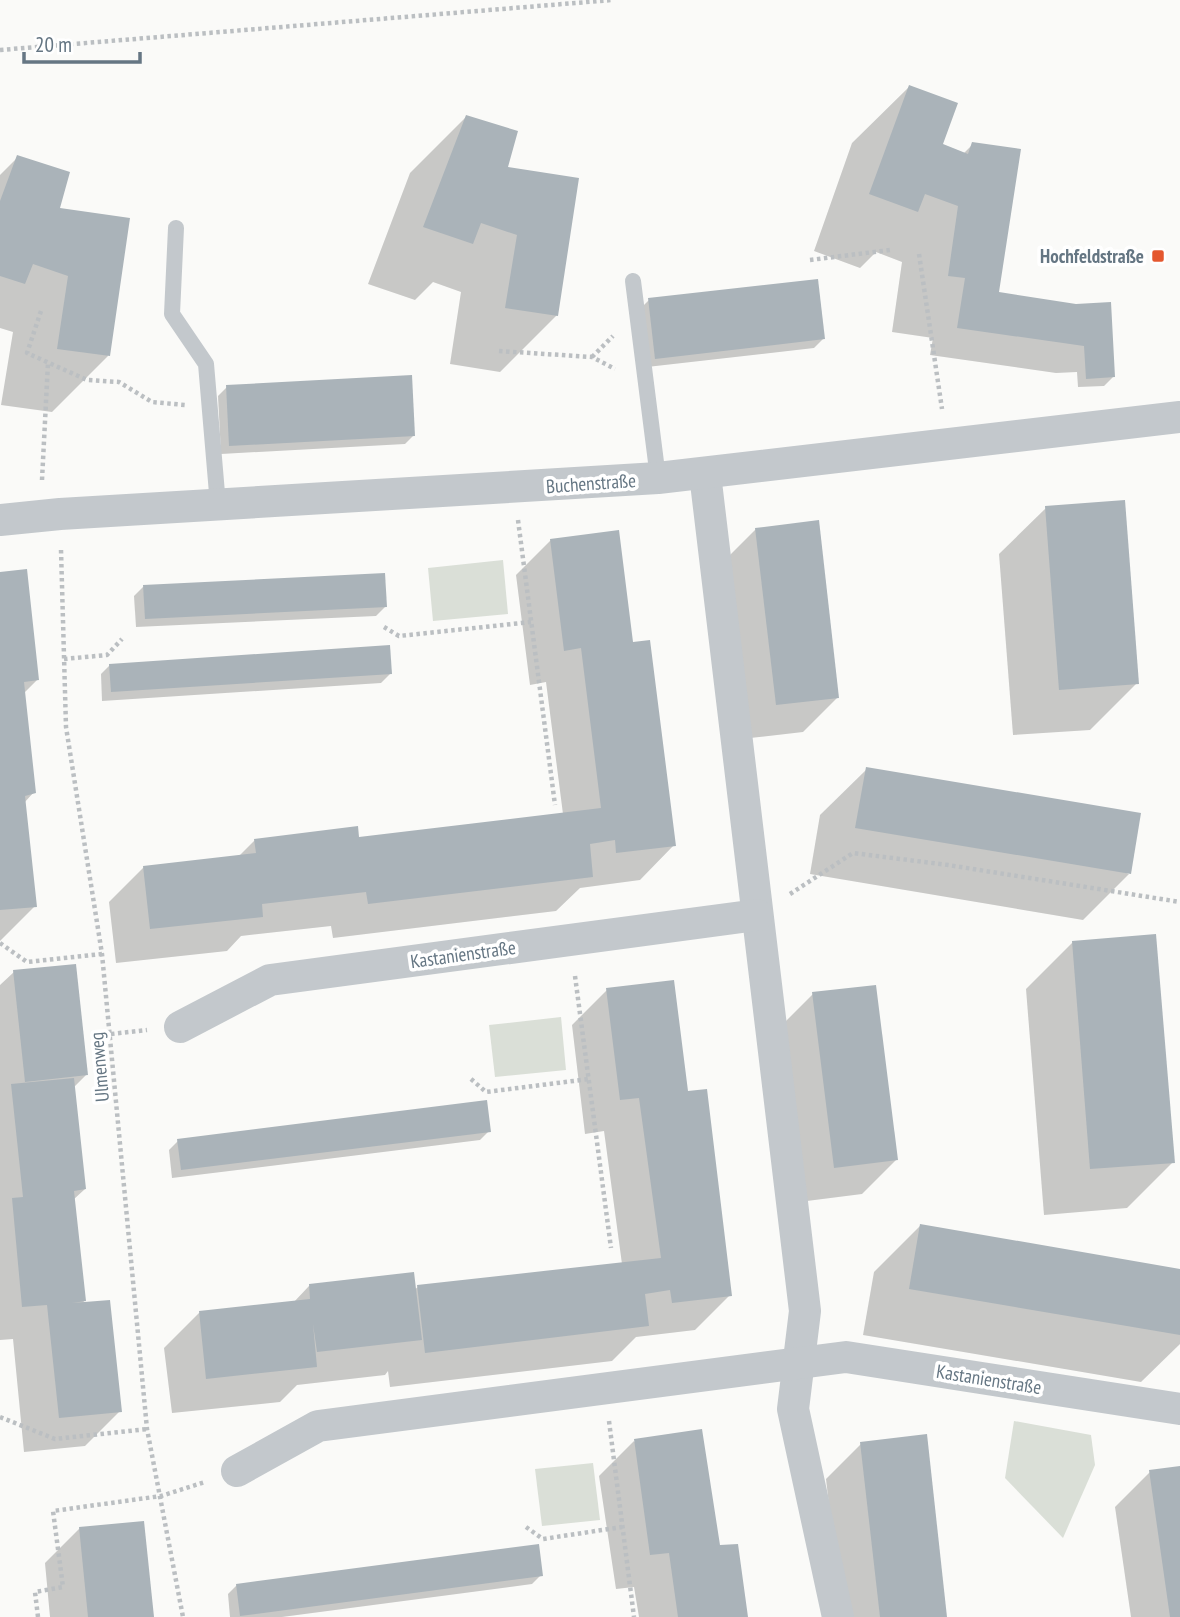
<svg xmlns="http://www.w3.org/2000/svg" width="1180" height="1617" font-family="'PT Sans Narrow',sans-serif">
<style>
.green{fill:#dadfd7}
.shadow{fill:#0003}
.building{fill:#aab3b9}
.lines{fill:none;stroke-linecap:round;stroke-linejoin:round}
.path{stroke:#bbbfc2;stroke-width:4.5;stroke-dasharray:3.5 3.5;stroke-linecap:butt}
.service{stroke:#c3c8cc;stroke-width:16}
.minor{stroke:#c3c8cc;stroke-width:32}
.poi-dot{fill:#e4572e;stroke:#fff;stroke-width:2.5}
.labels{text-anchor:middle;stroke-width:7;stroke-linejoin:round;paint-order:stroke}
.poi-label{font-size:19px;font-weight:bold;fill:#657683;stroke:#fff;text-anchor:end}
.street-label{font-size:19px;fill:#657683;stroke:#fff}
</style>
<rect width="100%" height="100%" fill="#fafaf8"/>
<!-- green -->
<g class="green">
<polygon points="503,560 508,614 433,621 428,568"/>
<polygon points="561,1017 566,1070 495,1077 489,1025"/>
<polygon points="1014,1421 1091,1435 1095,1465 1063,1538 1005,1478"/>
<polygon points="593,1463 600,1520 542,1526 535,1469"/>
</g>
<!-- shadow -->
<g class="shadow">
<polygon points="909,87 941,145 963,154 973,144 997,293 1076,306 1113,377 1104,386 1078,387 1077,372 1056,373 930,355 933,338 892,332 902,262 876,252 860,268 814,251 852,143"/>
<polygon points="466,117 506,169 557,315 500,372 450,364 461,292 433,282 415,300 368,284 410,173"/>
<polygon points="18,157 58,209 108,356 52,412 1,405 13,332 0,328 0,175"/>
<polygon points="649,300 823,339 814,348 647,367 640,309"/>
<polygon points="227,387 414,435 405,444 221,454 218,396"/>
<polygon points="1046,508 1137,683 1090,730 1013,735 999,554"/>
<polygon points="756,529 838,697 803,732 741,739 721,564"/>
<polygon points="551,540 674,845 640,880 580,888 556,911 333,938 331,926 241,936 227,951 116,963 109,902 144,867 238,857 255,840 358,839 563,814 546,682 530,685 516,575"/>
<polygon points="0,574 37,680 24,693 34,792 24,803 35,906 0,941"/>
<polygon points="143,587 385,607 376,616 136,627 134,596"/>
<polygon points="110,665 390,674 381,683 102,701 101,674"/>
<polygon points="867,769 1129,874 1083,920 810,874 820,815"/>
<polygon points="1073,942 1173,1162 1127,1208 1044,1215 1026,989"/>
<polygon points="14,972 86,1075 74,1087 85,1189 73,1200 84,1304 120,1411 85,1446 24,1452 13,1339 0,1340 0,985"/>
<polygon points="607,990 687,1093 730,1295 695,1330 636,1337 612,1361 390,1387 388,1371 385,1375 297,1385 280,1402 172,1413 164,1348 199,1313 293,1303 309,1286 414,1290 418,1287 622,1264 604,1131 585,1134 572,1025"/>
<polygon points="813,994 897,1159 862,1194 799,1202 778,1029"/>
<polygon points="489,1131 480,1140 172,1178 169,1150 178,1141"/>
<polygon points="920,1226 1180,1271 1180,1344 1141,1382 863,1335 874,1272"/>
<polygon points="634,1441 718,1547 746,1617 639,1617 634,1587 616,1589 599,1476"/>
<polygon points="861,1444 945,1617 842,1617 826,1479"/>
<polygon points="1180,1468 1180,1617 1131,1617 1115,1507 1150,1472"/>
<polygon points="80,1528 152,1617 50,1617 45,1563"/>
<polygon points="541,1575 532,1584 282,1617 230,1617 228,1594 237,1585"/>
</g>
<!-- building -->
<g class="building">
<polygon points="909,85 958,103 943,144 968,154 972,142 1021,149 999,292 1076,304 1111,302 1115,377 1086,379 1084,346 957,328 965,278 948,276 958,206 925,194 918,212 869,194"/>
<polygon points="466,115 518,131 508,167 579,178 558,316 505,308 517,235 481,223 473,244 423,227"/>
<polygon points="17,155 70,172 60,208 130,218 110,356 57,349 68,276 33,264 25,284 0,276 0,201"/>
<polygon points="818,279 825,339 655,359 648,298"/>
<polygon points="412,375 415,436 229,446 226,385"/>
<polygon points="1125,500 1139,684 1059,690 1045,506"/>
<polygon points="819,520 839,698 776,705 755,528"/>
<polygon points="619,530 633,642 650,640 676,846 616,853 615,840 590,844 593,877 368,904 366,892 262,904 263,917 150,929 143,866 256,853 254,839 358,826 359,837 601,808 581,648 564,651 550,539"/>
<polygon points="27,569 39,680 24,682 36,793 25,796 37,907 0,910 0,572"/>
<polygon points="385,573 387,607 145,619 143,585"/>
<polygon points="390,645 392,674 111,692 109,664"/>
<polygon points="866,767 1141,813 1131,874 855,828"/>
<polygon points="1156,934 1175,1163 1090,1169 1072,941"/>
<polygon points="76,964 88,1075 25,1082 13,970"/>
<polygon points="674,980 688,1091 707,1089 732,1296 672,1303 670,1290 645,1294 649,1326 425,1353 417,1285 661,1258 639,1098 620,1100 606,988"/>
<polygon points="876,985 898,1160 834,1168 812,992"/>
<polygon points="74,1078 86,1189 74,1191 86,1301 72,1303 110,1300 122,1412 59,1418 47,1305 22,1307 12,1198 23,1197 11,1084"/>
<polygon points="487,1100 491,1132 181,1170 177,1139"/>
<polygon points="920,1224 1180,1269 1180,1335 909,1289"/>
<polygon points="414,1272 422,1340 317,1352 313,1324 317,1367 206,1379 199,1311 310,1299 309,1284"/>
<polygon points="702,1429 720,1545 738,1544 748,1617 678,1617 669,1553 650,1555 634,1439"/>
<polygon points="927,1434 947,1617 880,1617 860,1442"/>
<polygon points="1180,1466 1180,1617 1170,1617 1149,1470"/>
<polygon points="144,1521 154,1617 88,1617 79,1527"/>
<polygon points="539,1544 543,1576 240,1616 236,1584"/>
</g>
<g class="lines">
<!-- path -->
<g class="path">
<polyline points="0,50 612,0"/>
<polyline points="919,254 942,409"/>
<polyline points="810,260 890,250"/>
<polyline points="41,311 27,353 87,380 119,382 152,402 185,405"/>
<polyline points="499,351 592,357 615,369"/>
<polyline points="592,357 613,336"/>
<polyline points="42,480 48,363"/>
<polyline points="518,520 555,805"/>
<polyline points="61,550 66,727 102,954 147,1429 183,1617"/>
<polyline points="384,627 399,636 531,622"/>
<polyline points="64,659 107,655 122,639"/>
<polyline points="790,894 853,853 948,865 1180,902"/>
<polyline points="0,943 27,962 102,954"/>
<polyline points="575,976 611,1248"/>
<polyline points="111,1034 147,1030"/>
<polyline points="471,1079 486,1092 589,1079"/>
<polyline points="0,1417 55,1439 147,1429"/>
<polyline points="609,1421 634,1617"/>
<polyline points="526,1527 543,1539 622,1527"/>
<polyline points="38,1617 35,1592 63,1587 53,1511 161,1496 205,1482"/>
</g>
<!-- service -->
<g class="service">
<polyline points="176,228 172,314 206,364 218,505"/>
<polyline points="633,281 658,478"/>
</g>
<!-- minor -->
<g class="minor">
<polyline points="705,474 805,1311 793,1409 838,1617"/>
<polyline points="0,520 60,514 658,478 1180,417"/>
<polyline points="180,1027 270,980 757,915"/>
<polyline points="237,1471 318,1426 846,1357 1180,1409"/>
</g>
</g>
<!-- markers -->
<rect class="poi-dot" x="1151" y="249" width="14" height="14" rx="3.5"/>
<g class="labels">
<!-- poi labels -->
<g class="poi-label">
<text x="1144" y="263">Hochfeldstraße</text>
</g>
<!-- street labels -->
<g class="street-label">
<text transform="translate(591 483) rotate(-4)" y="7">Buchenstraße</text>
<text transform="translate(463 954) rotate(-8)" y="7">Kastanienstraße</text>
<text transform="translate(99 1067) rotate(-95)" y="7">Ulmenweg</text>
<text transform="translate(989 1379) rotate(9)" y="7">Kastanienstraße</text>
</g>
</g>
<!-- scale -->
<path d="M24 52v10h116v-10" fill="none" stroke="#657683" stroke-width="3.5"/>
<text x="35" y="52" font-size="21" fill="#657683" stroke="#ffffff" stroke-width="5" paint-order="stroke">20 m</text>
</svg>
